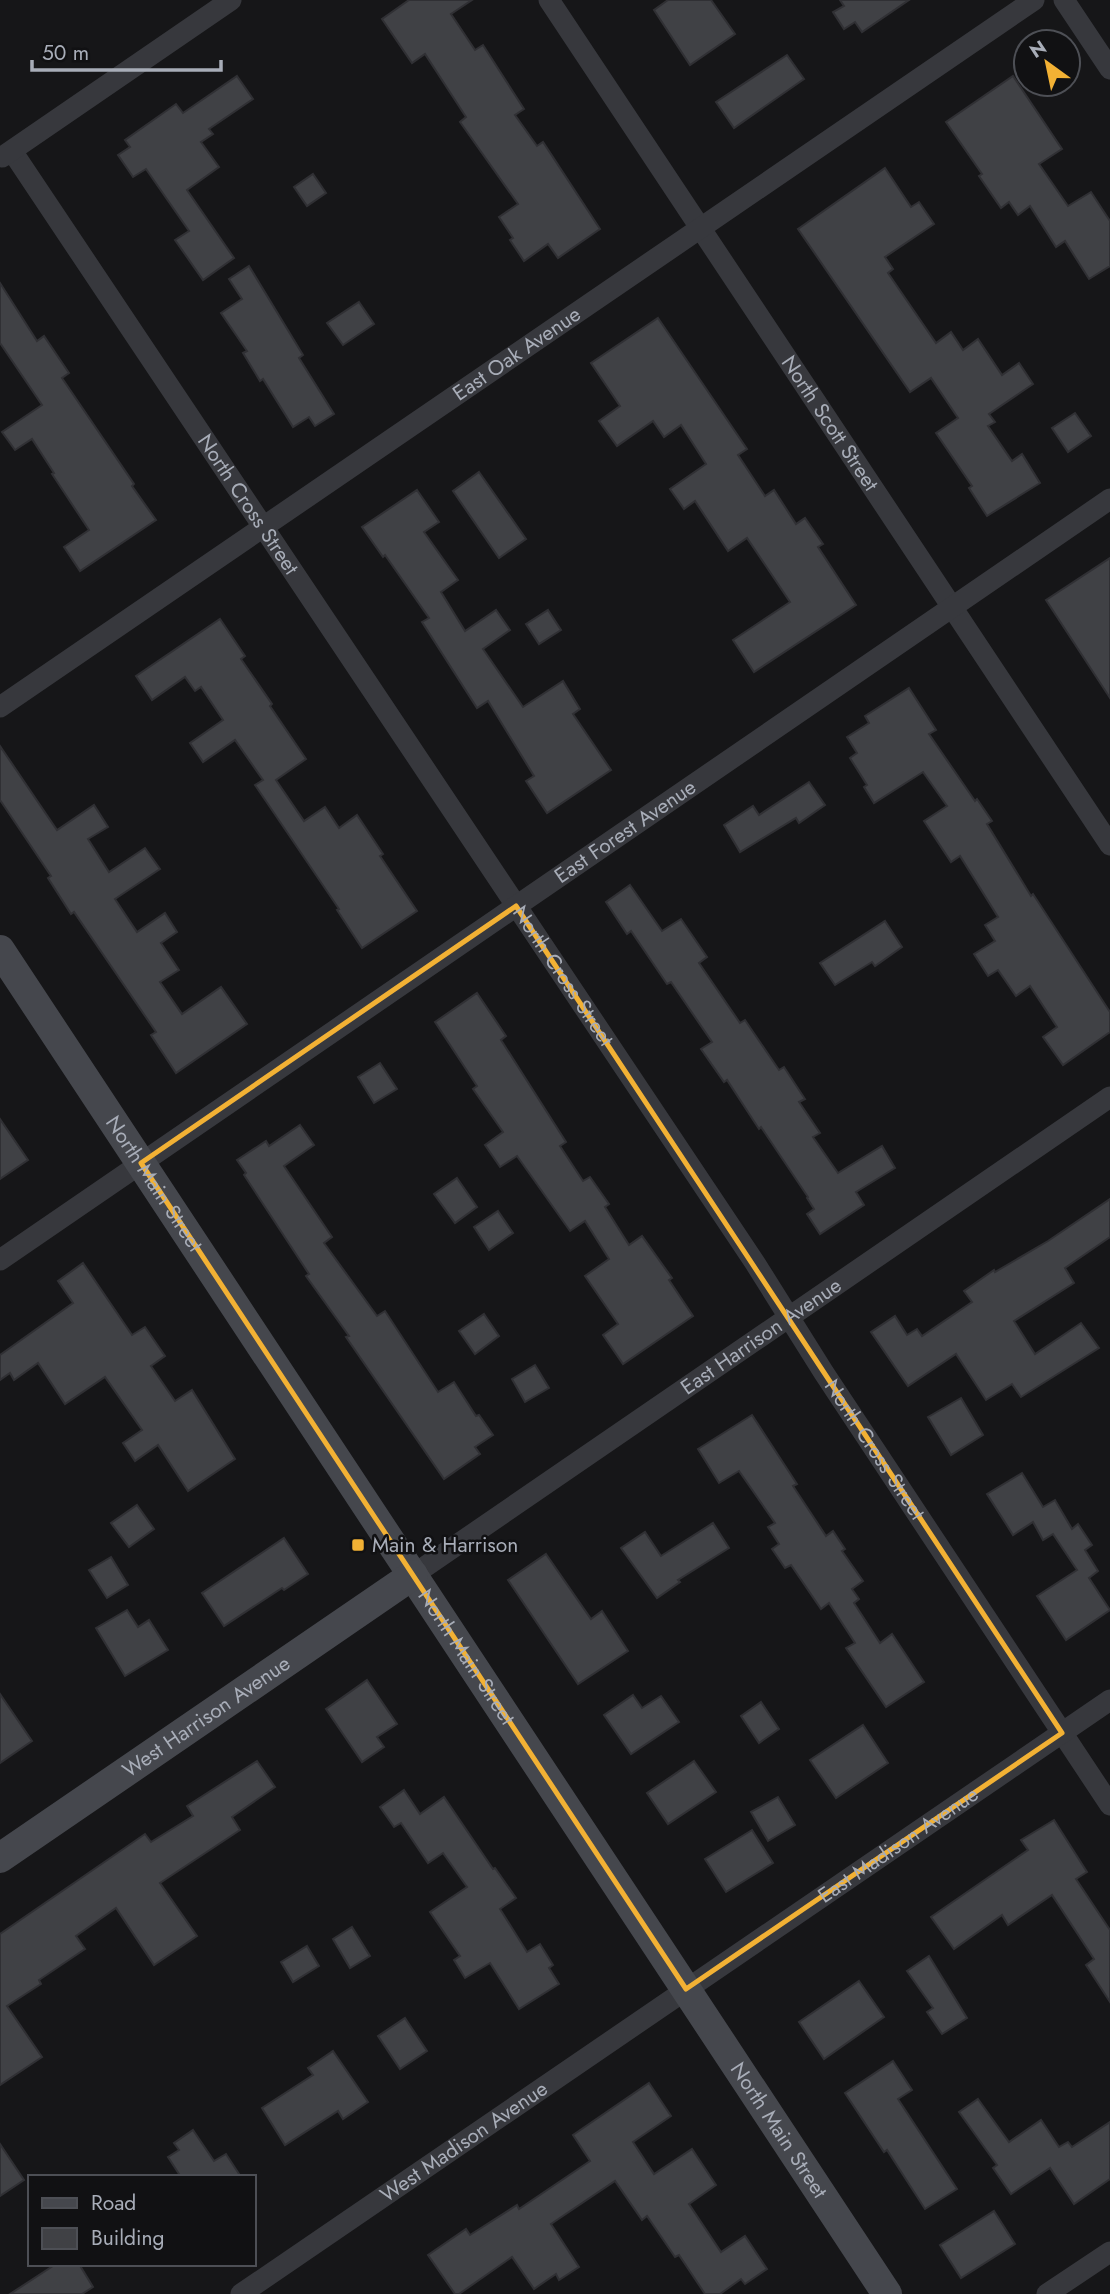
<svg xmlns="http://www.w3.org/2000/svg" width="1110" height="2294" font-family="Jost,sans-serif">
<style>
.building{fill:#404145;stroke:#303034;stroke-width:2}
.lines{fill:none;stroke-linecap:round;stroke-linejoin:round}
.street{stroke:#37383d;stroke-width:21}
.secondary{stroke:#45474d;stroke-width:30}
.marked{fill:none;stroke:#f2b134;stroke-width:5;stroke-linejoin:round}
.poi-dot{fill:#f2b134;stroke:#111113;stroke-width:2.5}
.labels{text-anchor:middle;stroke-width:5;stroke-linejoin:round;paint-order:stroke}
.street-label{font-size:21px;fill:#a8adb8;stroke:#111113}
.poi-label{font-size:21px;fill:#a8adb8;stroke:#111113;text-anchor:start}
</style>
<rect width="100%" height="100%" fill="#161618"/>
<!-- building -->
<g class="building">
<polygon points="409,0 472,0 451,14 475,50 483,45 524,109 515,115 537,146 543,142 600,229 558,258 548,244 524,261 510,240 513,238 499,217 518,204 460,122 466,117 425,54 412,63 382,19"/>
<polygon points="668,0 711,0 735,34 690,65 654,10"/>
<polygon points="840,0 909,0 862,32 855,22 844,29 833,12 844,6"/>
<polygon points="787,55 804,79 734,128 716,102"/>
<polygon points="237,76 253,99 209,129 213,134 201,142 219,167 187,190 234,258 203,280 175,240 189,231 146,169 133,177 118,155 130,147 125,140 176,104 183,113"/>
<polygon points="1013,76 1062,149 1039,164 1068,206 1091,192 1110,221 1110,266 1089,279 1065,241 1056,247 1030,206 1018,215 1009,202 1001,208 979,176 982,174 946,122"/>
<polygon points="885,168 911,207 919,202 934,224 885,257 893,269 888,273 936,343 951,332 963,350 978,339 1002,375 1019,363 1033,384 989,414 995,422 988,426 1012,461 1022,454 1040,483 987,516 969,488 972,486 936,433 958,418 931,378 910,392 798,229"/>
<polygon points="313,174 326,193 307,206 294,187"/>
<polygon points="249,266 303,355 299,358 334,414 315,426 309,417 293,427 263,379 260,381 243,353 247,351 221,313 242,299 229,279"/>
<polygon points="0,283 37,341 44,336 69,373 62,378 134,484 132,486 156,520 80,571 64,547 89,530 52,474 54,473 32,439 15,450 2,432 42,405 0,343"/>
<polygon points="359,302 374,324 343,345 327,323"/>
<polygon points="658,318 747,449 738,455 765,496 774,490 796,524 805,518 823,544 818,547 856,605 754,672 733,640 790,602 747,538 728,551 695,501 684,509 670,489 706,464 681,425 664,437 653,421 617,446 599,421 620,406 591,363"/>
<polygon points="1075,413 1091,436 1068,452 1052,428"/>
<polygon points="479,472 526,539 499,558 453,491"/>
<polygon points="417,490 439,522 424,532 458,580 441,592 465,631 496,610 510,630 483,649 523,707 563,681 580,709 573,714 611,770 547,813 526,781 534,776 488,701 477,708 422,622 429,618 385,555 383,557 362,527"/>
<polygon points="1110,558 1110,698 1046,600"/>
<polygon points="548,610 561,630 539,644 526,624"/>
<polygon points="220,619 245,656 241,659 272,704 270,706 306,759 276,780 304,821 325,807 339,828 357,815 383,854 380,856 417,911 362,948 337,910 339,909 255,785 263,780 235,740 203,762 190,743 223,720 201,687 195,691 185,677 152,700 136,676"/>
<polygon points="909,688 936,730 929,734 975,801 977,799 992,821 987,824 1031,896 1033,894 1110,1012 1110,1032 1063,1065 1043,1037 1057,1027 1030,986 1016,996 998,970 988,976 974,954 995,941 985,925 998,917 960,856 951,862 924,821 947,806 923,772 874,803 864,787 867,785 850,758 857,753 847,737 869,723 865,716"/>
<polygon points="0,746 57,830 94,805 108,827 88,839 109,872 145,848 160,869 115,899 137,932 165,913 177,932 161,943 179,970 160,982 182,1014 221,987 247,1024 176,1073 151,1035 156,1032 74,912 71,914 48,878 51,876 0,800"/>
<polygon points="809,782 825,805 799,823 796,818 740,852 724,825 753,806 759,815"/>
<polygon points="630,885 662,931 681,919 707,957 699,963 740,1023 745,1020 779,1070 784,1067 805,1099 799,1102 820,1133 813,1137 838,1173 882,1146 895,1168 856,1192 864,1205 820,1234 807,1214 814,1209 807,1198 808,1197 761,1127 759,1129 727,1080 724,1082 701,1049 712,1042 671,982 667,984 631,931 627,934 606,902"/>
<polygon points="885,921 902,947 875,966 872,962 835,985 820,963"/>
<polygon points="477,993 506,1036 501,1040 566,1142 560,1146 583,1181 590,1177 609,1204 605,1207 629,1245 642,1236 672,1278 669,1280 693,1316 623,1364 603,1335 618,1324 585,1276 609,1259 585,1221 570,1231 517,1156 500,1167 485,1145 503,1132 473,1089 477,1086 435,1022"/>
<polygon points="380,1063 397,1089 374,1103 358,1077"/>
<polygon points="0,1119 28,1160 0,1179"/>
<polygon points="300,1125 314,1145 284,1166 332,1237 324,1243 377,1316 385,1311 438,1392 454,1382 476,1416 479,1415 493,1435 475,1447 480,1454 444,1479 346,1337 349,1336 306,1276 309,1274 244,1175 246,1173 237,1160 266,1141 269,1146"/>
<polygon points="457,1178 477,1207 455,1223 434,1194"/>
<polygon points="1110,1199 1110,1237 1065,1268 1074,1283 1014,1321 1035,1354 1081,1323 1099,1348 1021,1397 1012,1384 986,1400 956,1354 908,1386 871,1332 895,1316 907,1335 917,1329 922,1336 972,1302 964,1291 994,1270 995,1272 1048,1241"/>
<polygon points="498,1211 513,1233 489,1250 474,1227"/>
<polygon points="83,1263 132,1335 145,1327 165,1356 151,1366 175,1401 192,1390 235,1459 188,1491 158,1445 135,1461 123,1443 142,1430 105,1377 65,1404 38,1363 14,1380 10,1373 0,1380 0,1355 73,1303 58,1281"/>
<polygon points="484,1314 499,1336 475,1354 459,1331"/>
<polygon points="535,1365 549,1388 525,1402 512,1379"/>
<polygon points="961,1398 983,1435 951,1455 928,1417"/>
<polygon points="752,1415 797,1484 793,1486 826,1536 833,1531 845,1549 842,1551 863,1581 852,1589 859,1599 854,1603 880,1643 892,1634 924,1682 886,1707 846,1648 855,1643 829,1603 821,1609 791,1565 785,1568 772,1549 779,1544 768,1527 775,1523 739,1471 719,1483 698,1449"/>
<polygon points="1022,1473 1043,1507 1055,1500 1072,1529 1078,1524 1092,1545 1085,1550 1098,1571 1089,1578 1110,1610 1066,1640 1037,1596 1077,1570 1053,1534 1043,1540 1033,1522 1013,1535 987,1494"/>
<polygon points="137,1505 154,1529 129,1547 111,1523"/>
<polygon points="713,1523 729,1548 678,1580 680,1582 657,1598 621,1548 645,1532 661,1556"/>
<polygon points="284,1538 308,1574 284,1590 282,1588 224,1626 202,1593"/>
<polygon points="546,1554 591,1619 602,1611 628,1651 578,1684 508,1580"/>
<polygon points="111,1557 128,1585 107,1598 89,1570"/>
<polygon points="127,1610 138,1627 149,1620 168,1650 125,1676 96,1628"/>
<polygon points="367,1680 397,1724 377,1737 384,1747 362,1762 326,1709"/>
<polygon points="0,1694 32,1741 0,1763"/>
<polygon points="633,1695 642,1708 661,1696 679,1722 631,1754 604,1715"/>
<polygon points="761,1702 779,1729 759,1743 741,1716"/>
<polygon points="863,1725 888,1763 836,1798 810,1760"/>
<polygon points="257,1761 275,1787 232,1817 240,1830 160,1883 197,1936 154,1965 116,1908 76,1936 85,1949 39,1980 41,1984 7,2006 42,2057 0,2085 0,1934 145,1834 151,1842 193,1816 187,1806"/>
<polygon points="694,1761 716,1792 668,1824 647,1793"/>
<polygon points="404,1790 420,1814 444,1797 493,1869 495,1868 516,1898 500,1909 527,1952 540,1944 553,1965 549,1968 559,1984 519,2009 490,1963 465,1978 454,1960 460,1956 430,1912 467,1887 443,1853 428,1863 401,1823 394,1827 380,1807"/>
<polygon points="778,1797 795,1825 768,1841 751,1812"/>
<polygon points="1054,1820 1087,1872 1076,1879 1110,1930 1110,2002 1086,1965 1094,1959 1052,1895 1008,1925 1002,1915 954,1949 931,1917 1028,1850 1021,1840"/>
<polygon points="752,1830 773,1863 726,1892 705,1859"/>
<polygon points="352,1927 370,1956 350,1968 333,1939"/>
<polygon points="307,1946 319,1966 293,1982 281,1962"/>
<polygon points="929,1956 967,2018 942,2034 927,2012 933,2008 907,1971"/>
<polygon points="859,1981 884,2017 824,2059 799,2022"/>
<polygon points="405,2018 427,2051 400,2069 378,2036"/>
<polygon points="333,2051 368,2102 343,2119 338,2111 285,2145 262,2108 313,2075 308,2068"/>
<polygon points="893,2061 912,2090 898,2099 957,2189 925,2209 887,2150 884,2152 845,2093"/>
<polygon points="649,2083 671,2116 633,2142 654,2174 692,2149 716,2185 689,2204 721,2252 745,2236 767,2269 745,2284 741,2279 720,2294 705,2294 679,2255 675,2257 647,2216 642,2220 615,2181 551,2224 579,2267 559,2280 556,2274 534,2289 512,2257 459,2294 455,2294 428,2255 466,2229 470,2235 517,2205 519,2209 590,2161 573,2135"/>
<polygon points="978,2099 1009,2142 1041,2120 1059,2147 1068,2142 1072,2147 1110,2122 1110,2179 1074,2204 1050,2168 1011,2194 993,2168 997,2165 959,2112"/>
<polygon points="193,2130 214,2161 226,2154 241,2177 181,2177 168,2157 179,2150 174,2143"/>
<polygon points="0,2144 24,2180 0,2196"/>
<polygon points="994,2211 1015,2244 961,2278 940,2245"/>
<polygon points="56,2264 79,2264 93,2287 82,2294 10,2294"/>
</g>
<g class="lines">
<!-- street -->
<g class="street">
<path id="s1" d="M549,0L1110,845"/>
<polyline points="1064,0 1110,69"/>
<path id="s2" d="M12,151L755,1263L824,1373L1110,1805"/>
<polyline points="2,157 231,0"/>
<path id="s3" d="M0,707L1034,0"/>
<path id="s4" d="M0,1260L1110,499"/>
<path id="s5" d="M413,1575L1110,1097"/>
<path id="s6" d="M241,2294L1110,1700"/>
<polyline points="1047,2294 1110,2252"/>
</g>
<!-- secondary -->
<g class="secondary">
<path id="s7" d="M0,950L887,2294"/>
<path id="s8" d="M0,1858L413,1575"/>
</g>
</g>
<!-- marked area -->
<path class="marked" d="M516,906L1062,1733L686,1989L141,1163Z"/>
<!-- markers -->
<rect class="poi-dot" x="351" y="1538" width="14" height="14" rx="3.5"/>
<g class="labels">
<!-- street labels -->
<g class="street-label">
<text dy="7" stroke="none"><textPath href="#s3" startOffset="626">East Oak Avenue</textPath></text>
<text dy="7" stroke="none"><textPath href="#s1" startOffset="508">North Scott Street</textPath></text>
<text dy="7" stroke="none"><textPath href="#s2" startOffset="425">North Cross Street</textPath></text>
<text dy="7" stroke="none"><textPath href="#s4" startOffset="758">East Forest Avenue</textPath></text>
<text dy="7" stroke="none"><textPath href="#s2" startOffset="992">North Cross Street</textPath></text>
<text dy="7" stroke="none"><textPath href="#s7" startOffset="280">North Main Street</textPath></text>
<text dy="7" stroke="none"><textPath href="#s5" startOffset="422">East Harrison Avenue</textPath></text>
<text dy="7" stroke="none"><textPath href="#s2" startOffset="1559">North Cross Street</textPath></text>
<text dy="7" stroke="none"><textPath href="#s7" startOffset="847">North Main Street</textPath></text>
<text dy="7" stroke="none"><textPath href="#s8" startOffset="250">West Harrison Avenue</textPath></text>
<text dy="7" stroke="none"><textPath href="#s6" startOffset="796">East Madison Avenue</textPath></text>
<text dy="7" stroke="none"><textPath href="#s7" startOffset="1414">North Main Street</textPath></text>
<text dy="7" stroke="none"><textPath href="#s6" startOffset="270">West Madison Avenue</textPath></text>
</g>
<!-- poi labels -->
<g class="poi-label">
<text x="372" y="1552">Main &amp; Harrison</text>
</g>
</g>
<!-- legend -->
<rect x="28" y="2175" width="228" height="91" fill="#111113" stroke="#4d4f55" stroke-width="2"/>
<rect x="42" y="2198" width="35" height="10" fill="#45474d" stroke="#4d4f55" stroke-width="2"/>
<text x="91" y="2210" font-size="21" fill="#a8adb8">Road</text>
<rect x="42" y="2228" width="35" height="21" fill="#404145" stroke="#4d4f55" stroke-width="2"/>
<text x="91" y="2245" font-size="21" fill="#a8adb8">Building</text>
<!-- north arrow -->
<g transform="translate(1047 63) rotate(327)"><circle r="33" fill="#111113" stroke="#4d4f55" stroke-width="2"/>
<path d="M0-5L12 26L0 18L-12 26Z" fill="#f2b134"/>
<text y="-10" font-size="19" font-weight="bold" text-anchor="middle" fill="#a8adb8">N</text>
</g>
<!-- scale -->
<path d="M32 60v10h189v-10" fill="none" stroke="#a8adb8" stroke-width="3.5"/>
<text x="42" y="60" font-size="21" fill="#a8adb8" stroke="#111113" stroke-width="5" paint-order="stroke">50 m</text>
</svg>
